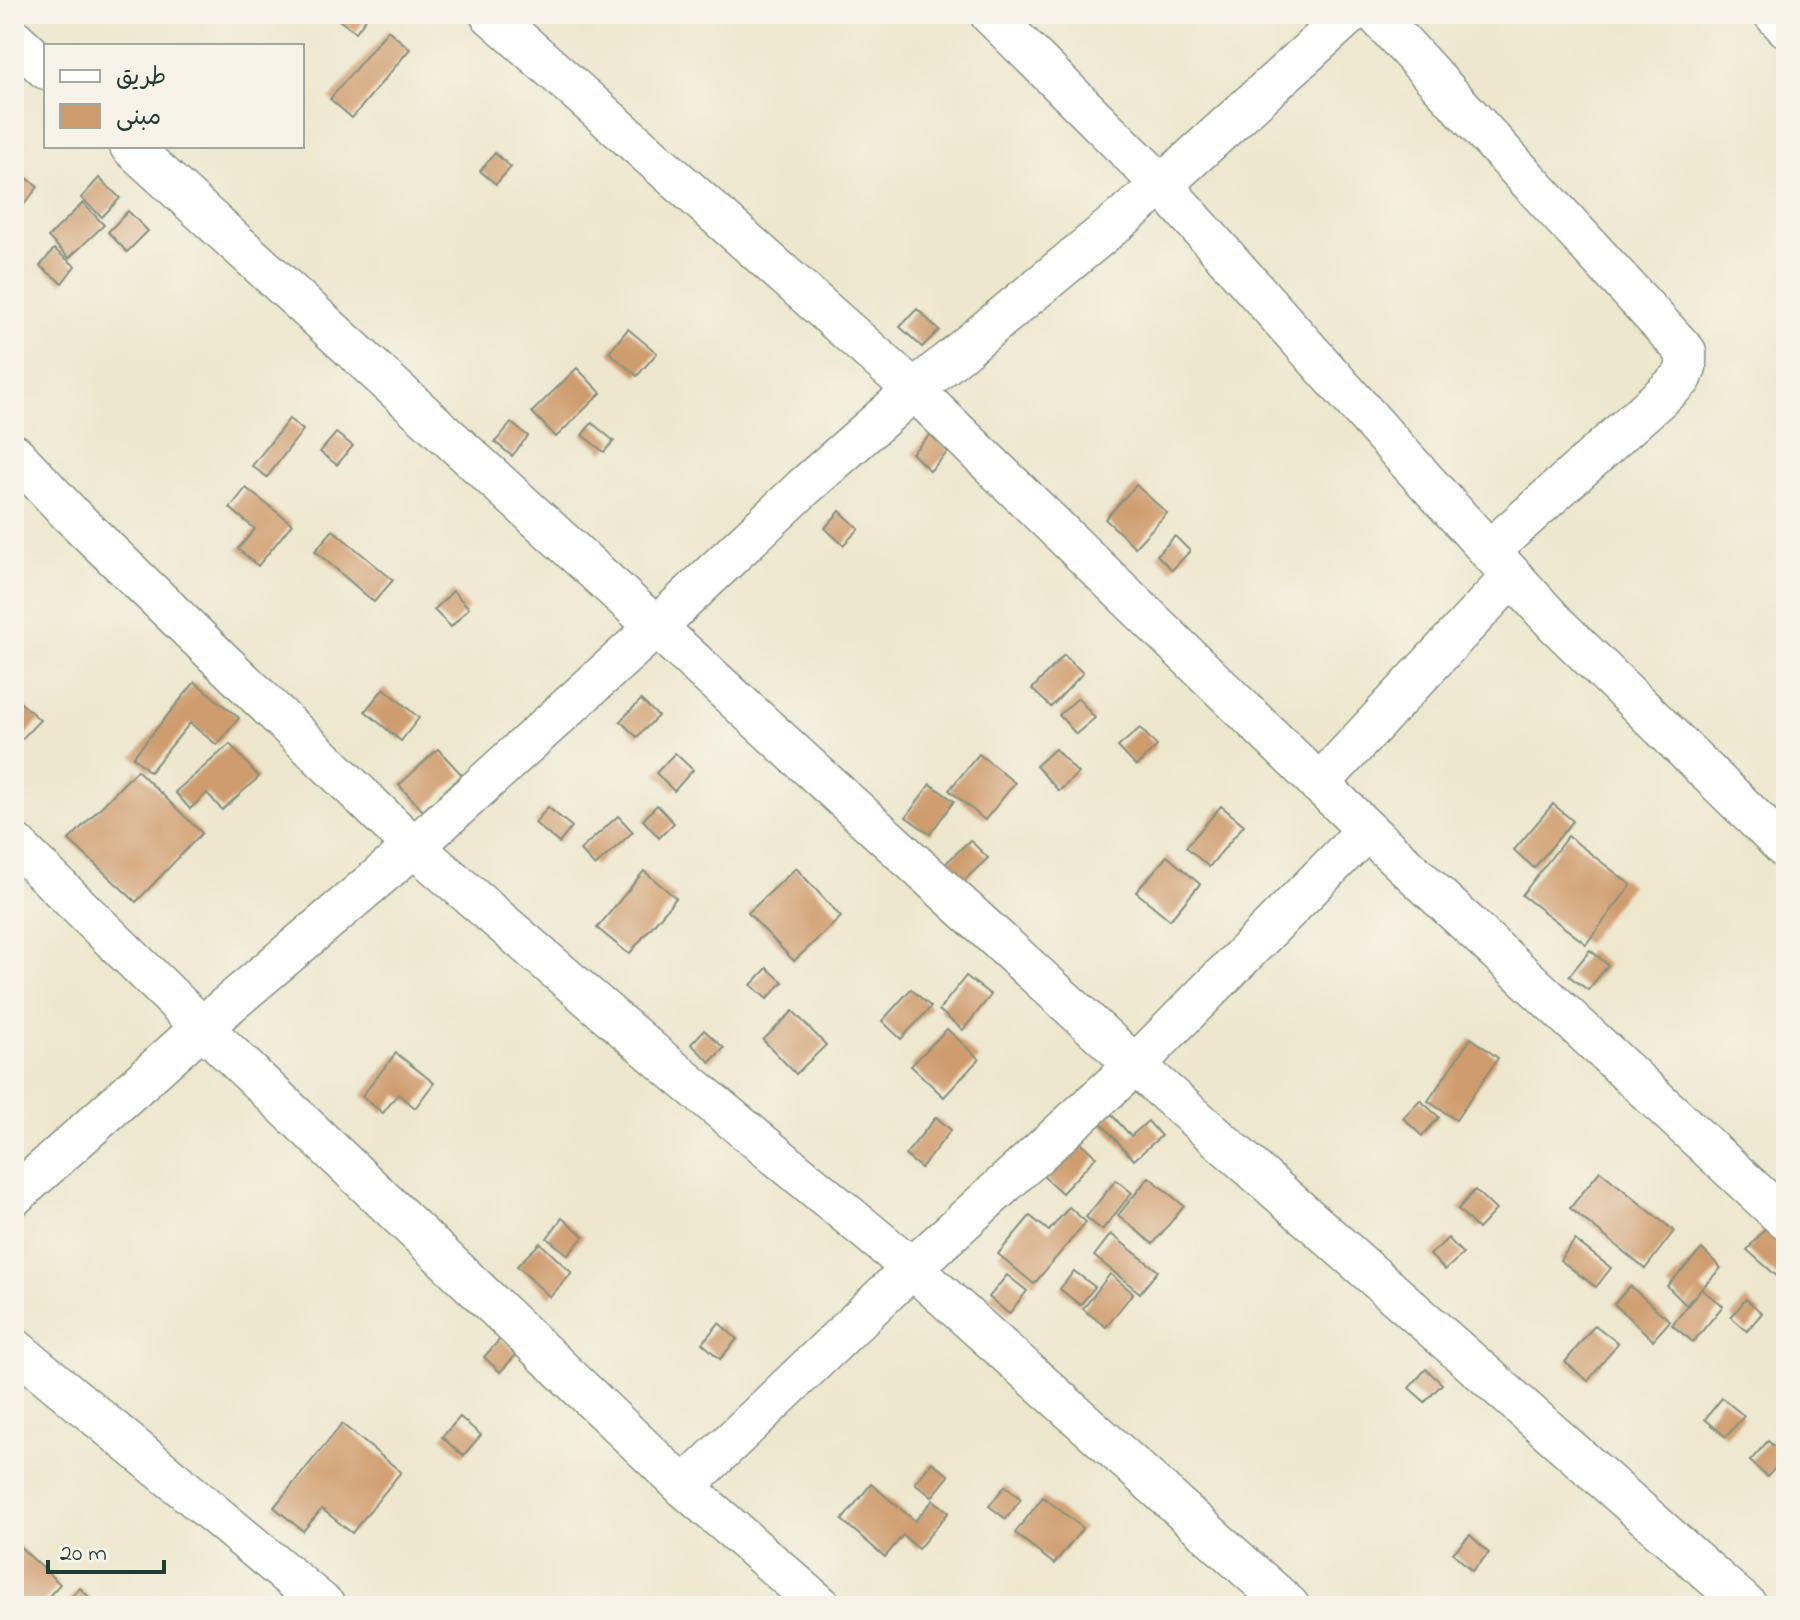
<svg xmlns="http://www.w3.org/2000/svg" width="1800" height="1620" font-family="'Indie Flower','Playpen Sans Arabic',sans-serif">
<style>
.building{fill:#cf9c6d}
.lines{fill:none;stroke-linecap:round;stroke-linejoin:round}
.minor-casing{stroke:#869280;stroke-width:43}
.minor{stroke:#fff;stroke-width:40}
</style>
<rect width="100%" height="100%" fill="#f7f3e8"/>
<filter id="ink" filterUnits="userSpaceOnUse"><feTurbulence type="fractalNoise" baseFrequency=".0125" numOctaves="2"/><feDisplacementMap in="SourceGraphic" scale="16" xChannelSelector="R" yChannelSelector="G"/><feConvolveMatrix kernelMatrix="1 2 1 2 8 2 1 2 1" color-interpolation-filters="sRGB"/></filter>
<filter id="wash" filterUnits="userSpaceOnUse"><feTurbulence type="fractalNoise" baseFrequency=".006" numOctaves="4" result="noise"/><feDisplacementMap in="SourceGraphic" scale="32" xChannelSelector="R" yChannelSelector="G"/><feGaussianBlur stdDeviation="1.8" result="paint"/><feColorMatrix in="noise" values="0 0 0 0 0 0 0 0 0 0 0 0 0 0 0 0 0 1.4 0 .05"/><feComposite in="paint" operator="in"/></filter>
<g filter="url(#wash)">
<rect width="100%" height="100%" fill="#ede7cd"/>
<g id="blocks">
<!-- building -->
<g class="building">
<polygon points="330,14 369,14 356,32"/>
<polygon points="388,30 410,49 352,118 330,99"/>
<polygon points="495,153 511,167 496,184 480,171"/>
<polygon points="14,167 38,187 14,217"/>
<polygon points="99,178 120,198 102,217 81,198"/>
<polygon points="83,203 104,225 69,258 48,237"/>
<polygon points="128,211 148,231 127,252 108,232"/>
<polygon points="54,249 75,266 62,283 40,266"/>
<polygon points="917,309 939,330 922,347 900,327"/>
<polygon points="628,329 657,353 637,376 609,352"/>
<polygon points="577,368 601,393 556,437 532,412"/>
<polygon points="289,419 303,430 267,477 252,466"/>
<polygon points="511,423 528,436 512,456 495,442"/>
<polygon points="592,423 614,441 604,452 582,435"/>
<polygon points="336,433 353,446 337,465 320,452"/>
<polygon points="932,433 949,451 930,471 912,453"/>
<polygon points="1136,485 1167,513 1135,547 1105,519"/>
<polygon points="246,488 292,524 258,566 238,549 255,529 230,508"/>
<polygon points="840,511 859,529 843,545 825,528"/>
<polygon points="333,530 393,580 374,602 315,551"/>
<polygon points="1175,536 1190,551 1172,570 1157,555"/>
<polygon points="453,591 469,608 451,627 434,610"/>
<polygon points="1064,655 1083,673 1051,707 1032,689"/>
<polygon points="195,682 239,718 217,745 190,723 150,772 133,757"/>
<polygon points="384,688 419,718 401,741 365,711"/>
<polygon points="14,697 40,720 19,742 14,738"/>
<polygon points="1078,698 1095,718 1076,734 1059,715"/>
<polygon points="641,700 658,716 637,737 620,721"/>
<polygon points="1140,728 1157,746 1136,766 1118,747"/>
<polygon points="230,744 259,777 222,810 207,793 190,809 175,792"/>
<polygon points="438,749 462,775 423,811 399,785"/>
<polygon points="1055,749 1078,773 1059,791 1036,766"/>
<polygon points="675,753 693,770 674,791 656,773"/>
<polygon points="979,754 1015,783 985,820 949,790"/>
<polygon points="137,770 202,833 136,902 69,840"/>
<polygon points="930,784 954,801 930,834 906,817"/>
<polygon points="1553,804 1573,821 1534,868 1514,850"/>
<polygon points="657,805 674,823 659,838 643,820"/>
<polygon points="1221,806 1244,825 1209,867 1186,847"/>
<polygon points="548,807 572,827 559,843 535,823"/>
<polygon points="618,816 633,832 595,866 580,850"/>
<polygon points="1568,836 1631,885 1586,944 1522,895"/>
<polygon points="970,840 988,858 957,887 940,869"/>
<polygon points="1167,856 1200,884 1170,920 1136,892"/>
<polygon points="796,868 841,917 794,961 748,913"/>
<polygon points="644,871 676,898 629,954 597,928"/>
<polygon points="1590,950 1608,965 1588,990 1569,976"/>
<polygon points="767,968 783,982 767,999 751,985"/>
<polygon points="966,976 991,995 963,1030 939,1010"/>
<polygon points="911,989 931,1007 901,1039 882,1021"/>
<polygon points="793,1011 826,1045 796,1074 763,1040"/>
<polygon points="947,1029 979,1059 944,1097 911,1066"/>
<polygon points="704,1030 724,1048 710,1062 691,1044"/>
<polygon points="1471,1038 1498,1058 1456,1120 1428,1101"/>
<polygon points="396,1053 434,1083 415,1108 398,1094 383,1113 362,1096"/>
<polygon points="1420,1100 1439,1117 1422,1136 1403,1118"/>
<polygon points="1111,1114 1131,1136 1148,1121 1161,1136 1134,1160 1101,1123"/>
<polygon points="936,1117 951,1130 921,1168 905,1155"/>
<polygon points="1078,1140 1096,1157 1062,1193 1043,1176"/>
<polygon points="1600,1171 1674,1231 1645,1269 1570,1208"/>
<polygon points="1149,1177 1184,1206 1153,1244 1118,1215"/>
<polygon points="1116,1180 1132,1193 1102,1230 1086,1217"/>
<polygon points="1475,1190 1496,1210 1478,1229 1458,1209"/>
<polygon points="1069,1207 1086,1222 1034,1284 998,1254 1030,1216 1049,1231"/>
<polygon points="562,1218 584,1236 568,1255 547,1238"/>
<polygon points="1765,1228 1786,1246 1786,1268 1778,1277 1747,1250"/>
<polygon points="1111,1234 1158,1271 1140,1293 1094,1256"/>
<polygon points="1448,1238 1463,1254 1445,1270 1430,1255"/>
<polygon points="1575,1240 1611,1268 1596,1287 1560,1260"/>
<polygon points="540,1243 572,1273 550,1297 517,1266"/>
<polygon points="1702,1249 1721,1268 1686,1305 1667,1286"/>
<polygon points="1074,1271 1095,1287 1080,1305 1060,1289"/>
<polygon points="1110,1274 1133,1293 1106,1327 1083,1309"/>
<polygon points="1007,1275 1027,1291 1009,1314 989,1297"/>
<polygon points="1630,1286 1670,1321 1653,1340 1614,1304"/>
<polygon points="1701,1289 1723,1306 1693,1342 1672,1325"/>
<polygon points="1746,1299 1762,1313 1747,1331 1731,1317"/>
<polygon points="719,1323 737,1339 720,1359 702,1343"/>
<polygon points="1595,1325 1618,1343 1588,1381 1565,1362"/>
<polygon points="501,1338 517,1354 500,1372 484,1357"/>
<polygon points="1426,1369 1442,1384 1425,1402 1409,1388"/>
<polygon points="1722,1398 1744,1416 1726,1437 1705,1419"/>
<polygon points="460,1417 481,1435 463,1456 442,1437"/>
<polygon points="342,1424 401,1472 352,1533 322,1509 303,1531 274,1507"/>
<polygon points="1768,1441 1786,1456 1767,1477 1750,1461"/>
<polygon points="932,1462 949,1476 932,1497 915,1483"/>
<polygon points="871,1484 915,1521 933,1500 949,1512 918,1549 903,1535 885,1557 842,1520"/>
<polygon points="1005,1486 1021,1499 1006,1519 989,1506"/>
<polygon points="1043,1497 1083,1528 1054,1564 1015,1533"/>
<polygon points="1470,1535 1489,1553 1472,1571 1453,1553"/>
<polygon points="18,1545 60,1584 40,1606 14,1606 14,1550"/>
<polygon points="80,1588 98,1606 62,1606"/>
</g>
</g>
</g>
<g filter="url(#ink)">
<use href="#blocks" fill-opacity="0" stroke="#869280" stroke-width="2"/>
<g class="lines">
<defs>
<g id="minor">
<polyline points="490,14 914,390 1367,830 1786,1220"/>
<polyline points="990,14 1162,185 1402,455 1556,624 1786,849"/>
<polyline points="1376,14 1686,352 1686,367 1682,378 1489,551"/>
<polyline points="1774,14 1786,27"/>
<polyline points="14,39 46,69"/>
<polyline points="130,146 1135,1065 1747,1606"/>
<polyline points="14,454 70,514 414,847 674,1071 912,1268 1289,1606"/>
<polyline points="1319,784 1512,576"/>
<polyline points="14,843 202,1027 684,1487 821,1606"/>
<polyline points="14,1196 202,1027 414,847 656,627 804,487 914,390 1162,185 1350,14"/>
<polyline points="14,1348 325,1606"/>
<polyline points="684,1487 912,1268 1135,1065 1367,830"/>
</g>
</defs>
<!-- minor casing -->
<use href="#minor" class="minor-casing"/>
<!-- minor -->
<use href="#minor" class="minor"/>
</g>
</g>
<!-- margin -->
<rect width="1800" height="1620" fill="none" stroke="#f7f3e8" stroke-width="48"/>
<!-- legend -->
<rect x="44" y="44" width="260" height="104" fill="#f7f3e8" stroke="#a1aaa0" stroke-width="2"/>
<rect x="60" y="70" width="40" height="12" fill="#ffffff" stroke="#a1aaa0" stroke-width="2"/>
<text x="116" y="84" font-size="24" fill="#1f3d34">طريق</text>
<rect x="60" y="104" width="40" height="24" fill="#cf9c6d" stroke="#a1aaa0" stroke-width="2"/>
<text x="116" y="124" font-size="24" fill="#1f3d34">مبنى</text>
<!-- scale -->
<path d="M48 1560v12h116v-12" fill="none" stroke="#1f3d34" stroke-width="4"/>
<text x="60" y="1560" font-size="24" fill="#1f3d34" stroke="#f7f3e8" stroke-width="6" paint-order="stroke">20 m</text>
</svg>
